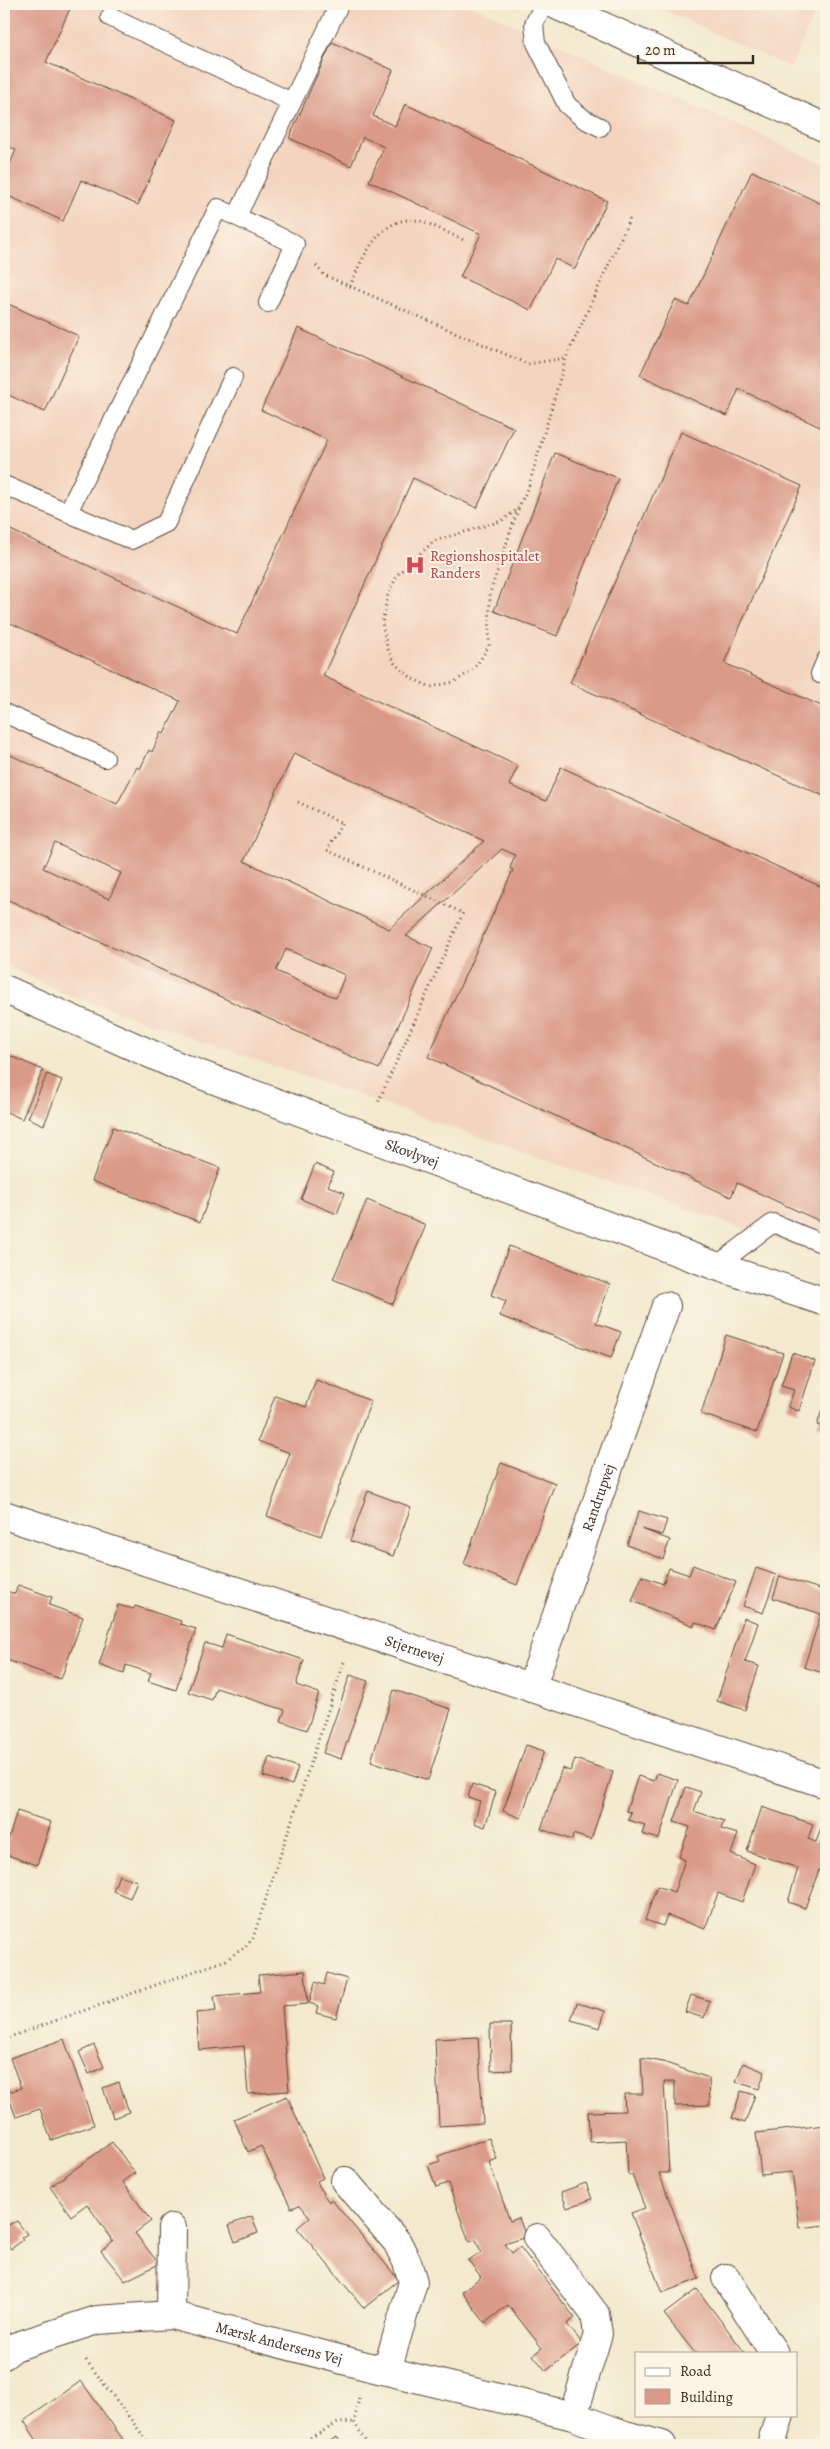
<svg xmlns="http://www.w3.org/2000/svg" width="830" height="2449" font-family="Alegreya,serif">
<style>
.built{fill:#f3d4bf}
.building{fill:#da9a87;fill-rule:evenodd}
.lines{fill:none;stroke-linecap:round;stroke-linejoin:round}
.lane-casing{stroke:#574738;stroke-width:20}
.street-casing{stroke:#574738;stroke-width:30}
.secondary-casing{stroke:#574738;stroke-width:30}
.path{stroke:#574738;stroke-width:3;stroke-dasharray:1 4;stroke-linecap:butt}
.lane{stroke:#fff;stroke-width:18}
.street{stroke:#fff;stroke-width:28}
.secondary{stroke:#fff;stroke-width:28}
.labels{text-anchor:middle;stroke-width:4;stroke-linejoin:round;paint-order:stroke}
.health-label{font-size:15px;fill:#be3a42;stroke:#fcf5e5;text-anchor:start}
.street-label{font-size:15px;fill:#3b2a1e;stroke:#fcf5e5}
</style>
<rect width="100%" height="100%" fill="#fcf5e5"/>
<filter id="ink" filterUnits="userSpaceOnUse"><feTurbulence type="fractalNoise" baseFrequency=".02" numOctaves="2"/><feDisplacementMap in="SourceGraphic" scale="10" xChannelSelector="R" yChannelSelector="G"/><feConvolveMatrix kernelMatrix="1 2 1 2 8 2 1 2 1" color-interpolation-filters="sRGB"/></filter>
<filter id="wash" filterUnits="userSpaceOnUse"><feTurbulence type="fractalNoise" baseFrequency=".0096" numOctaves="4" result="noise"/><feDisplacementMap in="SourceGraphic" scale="20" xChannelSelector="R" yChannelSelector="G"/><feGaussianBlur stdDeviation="1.12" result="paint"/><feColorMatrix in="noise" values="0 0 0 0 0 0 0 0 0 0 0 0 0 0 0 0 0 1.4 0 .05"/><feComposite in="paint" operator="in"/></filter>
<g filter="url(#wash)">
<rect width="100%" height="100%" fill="#f3e9ce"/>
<!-- built -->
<g class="built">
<polygon points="4,4 469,4 826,165 826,1257 68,995 4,965"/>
<polygon points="650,4 818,4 791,68"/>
</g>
<g id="blocks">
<!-- building -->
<g class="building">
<polygon points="4,4 72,4 46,62 176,120 138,205 81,180 63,221 4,194 4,178 16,150 4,144"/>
<polygon points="332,42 393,70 373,116 395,126 405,104 607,201 575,269 555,259 531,310 460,277 481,234 369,181 384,147 363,137 351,166 289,138"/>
<polygon points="752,171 826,206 826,414 820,427 739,389 727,416 640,375 675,300 689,306"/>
<polygon points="4,302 79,336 45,412 4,393"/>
<path d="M298,328L514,428L477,508L413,478L323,676L518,766L509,785L546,801L561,767L826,889V1224L737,1183L731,1197L428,1057L513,870L510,868L515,855L502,849L406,936L433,948L379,1069L4,898V752L117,804L137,767L140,769L149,750L152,752L161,732L164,734L180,701L4,620V527L237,634L327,440L261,410ZM294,753L484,841L389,929L244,861ZM55,843L121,873L109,899L43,868ZM286,949L345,975L336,998L276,971Z"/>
<polygon points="681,432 802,486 724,663 826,708 826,797 570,683"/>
<polygon points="555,453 618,478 557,636 494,611"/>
<polygon points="4,1053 43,1070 22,1119 4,1111"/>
<polygon points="47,1074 62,1080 44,1125 28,1118"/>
<polygon points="113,1127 220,1168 200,1222 92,1181"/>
<polygon points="315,1164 334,1172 328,1186 345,1193 337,1214 301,1199"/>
<polygon points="367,1200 426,1225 393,1304 333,1279"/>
<polygon points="509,1246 610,1284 596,1323 621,1332 611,1358 500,1316 506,1301 491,1295"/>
<polygon points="726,1335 783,1353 757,1432 701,1414"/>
<polygon points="792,1353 815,1361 799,1411 788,1407 794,1390 781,1386"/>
<polygon points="316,1380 371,1401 321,1536 267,1516 290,1453 258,1441 275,1396 306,1407"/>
<polygon points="826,1399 826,1428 817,1425"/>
<polygon points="501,1463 555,1483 517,1585 464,1564"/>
<polygon points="368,1491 411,1507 393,1556 350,1541"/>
<polygon points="639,1511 667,1520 662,1535 642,1529 670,1540 663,1559 627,1545"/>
<polygon points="693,1565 736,1582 716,1630 695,1622 694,1626 632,1601 642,1576 663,1584 669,1568 689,1575"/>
<polygon points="756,1568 776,1575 763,1613 743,1606"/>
<polygon points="780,1576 826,1591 826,1674 804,1667 821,1614 773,1598"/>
<polygon points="18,1585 52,1597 49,1605 83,1617 61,1679 4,1659 4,1590 15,1594"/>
<polygon points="118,1605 134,1609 135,1606 181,1621 180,1624 196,1629 176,1690 148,1681 151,1673 126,1665 124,1674 99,1665"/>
<polygon points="744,1618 758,1623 745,1662 759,1666 745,1710 717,1701"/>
<polygon points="226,1634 304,1660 296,1685 319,1693 307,1730 281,1721 285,1710 216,1688 212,1700 188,1692 205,1643 222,1648"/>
<polygon points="350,1675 368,1681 341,1759 323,1753"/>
<polygon points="394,1690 451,1709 428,1780 371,1761"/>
<polygon points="526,1745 544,1751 521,1818 503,1811"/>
<polygon points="269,1757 298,1767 292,1785 263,1776"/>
<polygon points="575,1759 613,1772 591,1840 573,1834 572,1840 541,1829 562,1768 570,1771"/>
<polygon points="657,1773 678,1780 659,1839 642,1834 645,1825 628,1820 631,1812 626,1811 638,1776 654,1781"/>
<polygon points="472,1784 496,1792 485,1827 474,1823 480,1801 468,1797"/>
<polygon points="686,1787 701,1792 694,1811 724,1821 721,1829 738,1834 731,1854 755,1864 742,1902 718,1893 705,1929 667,1915 663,1926 645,1920 657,1886 674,1892 685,1860 679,1857 690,1827 674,1822"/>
<polygon points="762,1807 813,1824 808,1839 816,1842 823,1823 826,1824 826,1872 819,1870 805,1908 788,1902 798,1868 747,1851"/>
<polygon points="17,1811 51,1822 37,1865 4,1854"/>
<polygon points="119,1875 137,1881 130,1898 113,1891"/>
<polygon points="305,1971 308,2004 282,2006 289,2091 248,2094 244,2046 199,2050 196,2013 216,2011 214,1996 260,1992 258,1975"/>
<polygon points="327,1973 347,1979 336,2018 316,2013 318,2006 309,2003 315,1982 324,1985"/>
<polygon points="691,1995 710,2001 704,2018 685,2012"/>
<polygon points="577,2003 605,2011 600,2028 571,2020"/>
<polygon points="490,2024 511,2024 512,2070 491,2071"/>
<polygon points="478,2037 483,2123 439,2126 435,2039"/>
<polygon points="64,2039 94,2125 51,2140 40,2109 16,2117 7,2093 21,2088 10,2058"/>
<polygon points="94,2045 104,2067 89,2074 79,2052"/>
<polygon points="641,2058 663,2062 709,2078 710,2105 675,2106 675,2082 664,2082 669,2173 659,2173 699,2279 662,2293 631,2213 645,2208 632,2175 628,2175 626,2140 590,2142 588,2112 625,2111 624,2094 643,2094"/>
<polygon points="743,2063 765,2072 759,2089 736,2082"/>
<polygon points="119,2082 129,2112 113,2118 103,2088"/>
<polygon points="741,2091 755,2095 745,2123 732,2118"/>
<polygon points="287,2096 323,2178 317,2181 323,2194 329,2202 331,2199 399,2280 364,2308 297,2228 310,2217 300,2205 291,2208 261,2146 248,2152 234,2119"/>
<polygon points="826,2125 826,2225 799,2228 792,2172 761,2175 756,2133"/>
<polygon points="489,2138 497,2159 489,2162 510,2221 519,2218 526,2237 505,2244 512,2253 520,2247 575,2318 567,2324 582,2343 546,2371 533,2355 542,2348 508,2305 485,2323 462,2292 481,2277 468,2260 481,2253 476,2240 469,2242 448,2183 436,2187 428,2165 440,2161 438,2156"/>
<polygon points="112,2142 135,2173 123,2182 151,2221 135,2233 159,2264 125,2281 101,2251 113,2241 87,2204 71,2216 50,2187"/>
<polygon points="586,2183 592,2199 567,2208 561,2192"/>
<polygon points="252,2216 258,2233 235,2242 229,2225"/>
<polygon points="17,2221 27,2234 21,2238 23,2240 11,2249 4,2240 4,2227"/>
<polygon points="697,2289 745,2353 695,2353 664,2314"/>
<polygon points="81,2381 127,2445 37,2445 34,2440 36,2439 24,2421"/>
<polygon points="337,2437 342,2445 323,2445"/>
</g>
</g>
</g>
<g filter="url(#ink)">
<use href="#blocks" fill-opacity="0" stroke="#574738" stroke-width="1"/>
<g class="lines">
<defs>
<g id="lane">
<polyline points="544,4 534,24 536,43 567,105 584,119 600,127"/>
<polyline points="110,17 292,102"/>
<polyline points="237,216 338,7"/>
<polyline points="4,485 131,540 166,523 233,377"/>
<polyline points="68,512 218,208 295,244 268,303"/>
<polyline points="820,674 826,660"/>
<polyline points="4,713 105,758"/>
<polyline points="716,1266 773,1223 826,1245"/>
</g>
<g id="street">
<path id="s1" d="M4,989L180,1067L716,1266L826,1302"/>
<path id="s2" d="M4,1515L826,1784"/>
<path id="s3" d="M531,1688L666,1306"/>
<polyline points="345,2181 397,2242 407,2262 413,2282 387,2370"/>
<polyline points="537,2238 595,2314 598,2334 573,2416"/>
<polyline points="726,2278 774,2353"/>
<polyline points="171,2315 172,2228"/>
<path id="s4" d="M4,2355L14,2347L97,2320L171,2315L366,2366L573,2416L625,2435L662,2445"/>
<polyline points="771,2445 780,2415"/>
</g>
<polyline id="secondary" points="554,4 826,128"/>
</defs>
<!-- lane casing -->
<use href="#lane" class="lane-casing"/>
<!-- street casing -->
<use href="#street" class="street-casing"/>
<!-- secondary casing -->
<use href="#secondary" class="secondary-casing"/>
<!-- path -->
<g class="path">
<polyline points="316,266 324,275 528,364 566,358"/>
<path d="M350,286C362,258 382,212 420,221C435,225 451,235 466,241"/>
<polyline points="518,509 490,593 489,646 474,669 454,682 431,687 413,679 395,664 387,647 382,623 388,594 398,574 434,541 501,521 518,509 529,485 566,358 631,216"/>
<polyline points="298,802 342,823 327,850 463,913 377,1105"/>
<polyline points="4,2039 226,1960 246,1946 253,1938 344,1662"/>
<polyline points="86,2360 150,2445"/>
<polyline points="359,2398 354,2422 368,2445"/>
<polyline points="297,2445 338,2423 354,2422"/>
</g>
<!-- lane -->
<use href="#lane" class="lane"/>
<!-- street -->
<use href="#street" class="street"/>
<!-- secondary -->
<use href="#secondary" class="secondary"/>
</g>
</g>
<!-- icons -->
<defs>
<symbol id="hospital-bare" viewBox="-9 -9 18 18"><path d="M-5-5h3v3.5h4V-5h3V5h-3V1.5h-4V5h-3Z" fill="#e0444e" stroke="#fcf5e5" stroke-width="2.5" paint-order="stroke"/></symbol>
</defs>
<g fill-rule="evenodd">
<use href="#hospital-bare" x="401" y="551" width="28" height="28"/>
</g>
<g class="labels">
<!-- health labels -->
<g class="health-label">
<text x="430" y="561">Regionshospitalet<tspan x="430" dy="17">Randers</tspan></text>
</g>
<!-- street labels -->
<g class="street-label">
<text dy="5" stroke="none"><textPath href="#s1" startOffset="440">Skovlyvej</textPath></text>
<text dy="5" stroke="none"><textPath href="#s3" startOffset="202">Randrupvej</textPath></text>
<text dy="5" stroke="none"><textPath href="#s2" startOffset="432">Stjernevej</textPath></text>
<text dy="5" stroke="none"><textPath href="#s4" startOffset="286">Mærsk Andersens Vej</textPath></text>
</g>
</g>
<!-- margin -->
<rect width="830" height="2449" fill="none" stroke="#fcf5e5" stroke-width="20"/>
<!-- legend -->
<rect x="635" y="2352" width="162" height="65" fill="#fcf5e5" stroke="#afa495"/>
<rect x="645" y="2368" width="25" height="8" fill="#ffffff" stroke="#afa495"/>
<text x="680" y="2376" font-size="15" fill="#3b2a1e">Road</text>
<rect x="645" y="2389" width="25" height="15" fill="#da9a87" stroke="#afa495"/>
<text x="680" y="2402" font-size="15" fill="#3b2a1e">Building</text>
<!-- scale -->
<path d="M638 55v8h115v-8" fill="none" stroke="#3b2a1e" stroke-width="2.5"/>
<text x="645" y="55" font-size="15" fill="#3b2a1e" stroke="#fcf5e5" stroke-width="4" paint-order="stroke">20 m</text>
</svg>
